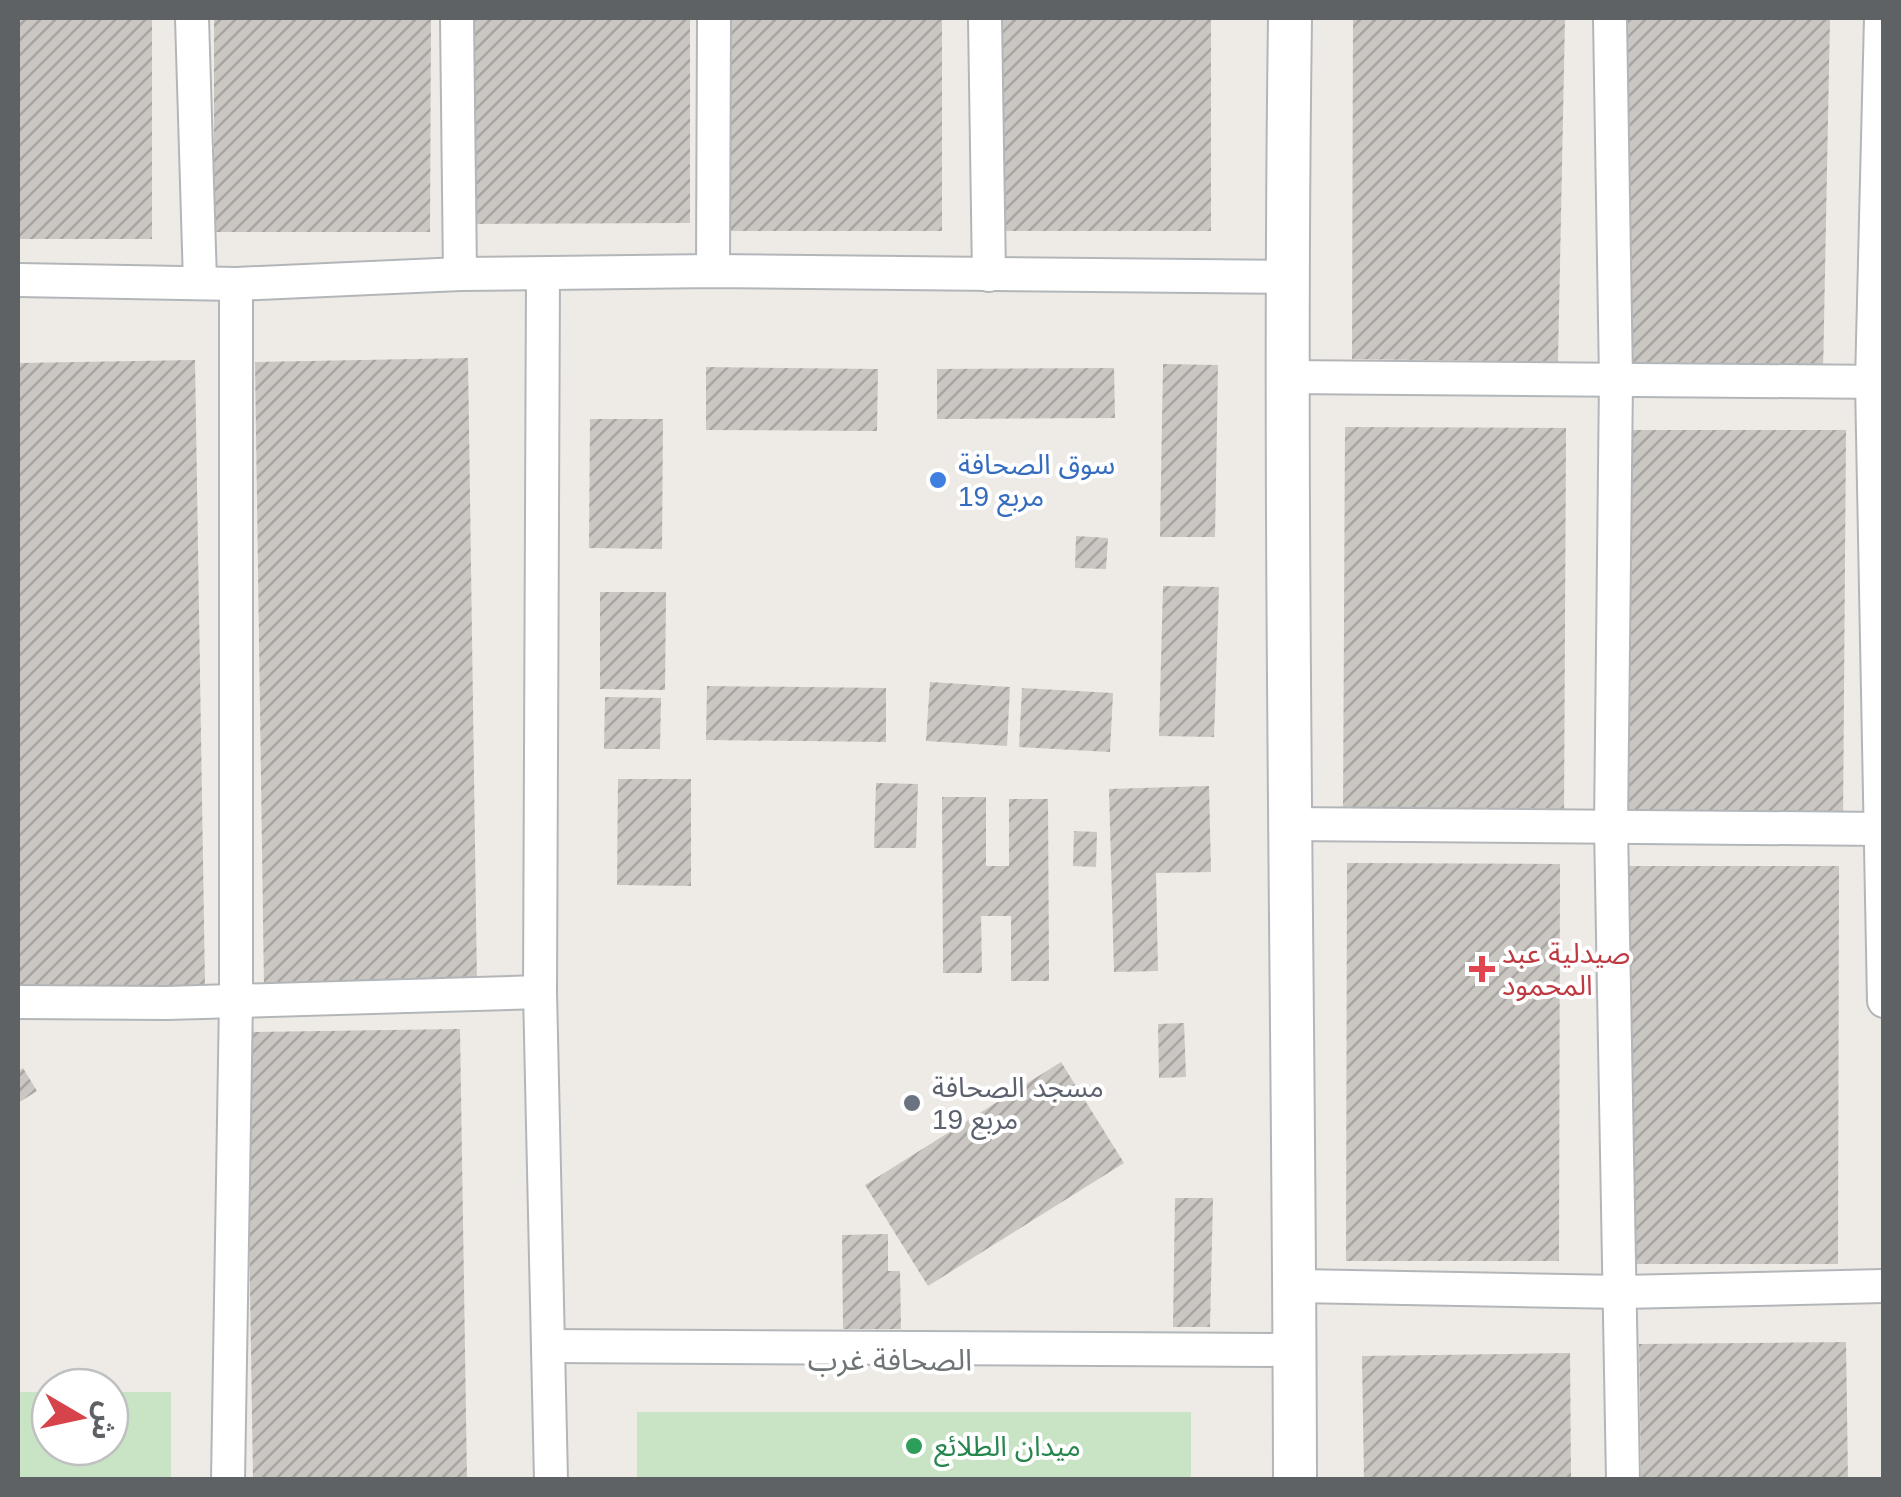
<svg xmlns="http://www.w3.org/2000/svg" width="1901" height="1497" font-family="Helvetica,'Noto Sans Arabic',sans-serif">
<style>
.garden{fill:#c9e3c5}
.building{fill:url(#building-hatch)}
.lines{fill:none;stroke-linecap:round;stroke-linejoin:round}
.minor-casing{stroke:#b3b6b9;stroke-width:36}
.tertiary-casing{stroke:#b3b6b9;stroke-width:46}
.minor{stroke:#fff;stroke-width:32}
.tertiary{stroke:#fff;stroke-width:42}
.shop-dot{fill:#3f7fe0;stroke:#fff;stroke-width:4}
.health-dot{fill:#e0444e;stroke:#fff;stroke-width:4}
.worship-dot{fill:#6b7280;stroke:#fff;stroke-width:4}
.leisure-dot{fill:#2e9e5b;stroke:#fff;stroke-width:4}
.labels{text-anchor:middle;stroke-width:8;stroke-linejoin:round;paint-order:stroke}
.shop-label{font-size:28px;fill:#366cbe;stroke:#fff;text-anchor:start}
.health-label{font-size:28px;fill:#be3a42;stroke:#fff;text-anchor:start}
.worship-label{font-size:28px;fill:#5b616d;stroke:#fff;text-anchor:start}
.leisure-label{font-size:28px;fill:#27864d;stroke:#fff;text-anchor:start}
.neighbourhood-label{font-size:30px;fill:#6f7477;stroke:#fff}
</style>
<defs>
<pattern id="building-hatch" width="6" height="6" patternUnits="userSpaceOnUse" patternTransform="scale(2.5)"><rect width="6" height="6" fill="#cac6c2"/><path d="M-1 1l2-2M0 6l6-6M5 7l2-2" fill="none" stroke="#a7a4a1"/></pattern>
</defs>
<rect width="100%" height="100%" fill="#eeebe6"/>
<!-- garden -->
<g class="garden">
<polygon points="18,1392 50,1392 50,1447 110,1447 110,1392 171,1392 171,1479 18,1479"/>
<rect x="637" y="1412" width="554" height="67"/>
</g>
<!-- building -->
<g class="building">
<rect x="18" y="18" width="134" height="221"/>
<polygon points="214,18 431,18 430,232 214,232"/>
<polygon points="474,18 690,18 690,223 474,224"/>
<rect x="726" y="18" width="216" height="213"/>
<rect x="995" y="18" width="216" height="213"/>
<polygon points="1353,18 1565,18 1558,362 1352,359"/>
<polygon points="1618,18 1830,18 1823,374 1617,370"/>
<polygon points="468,358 477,984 264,988 255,362"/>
<polygon points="195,360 205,986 18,989 18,363"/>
<polygon points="1163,364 1218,365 1215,537 1160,537"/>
<polygon points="706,367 878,369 877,431 706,430"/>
<polygon points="1114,368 1115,418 937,419 937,369"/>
<polygon points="590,419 663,419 662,549 589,548"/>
<polygon points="1345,427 1566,428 1564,821 1343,820"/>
<polygon points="1624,430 1846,430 1843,824 1622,822"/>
<polygon points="1076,536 1108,538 1106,569 1075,568"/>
<polygon points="1163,586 1219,587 1214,737 1159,736"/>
<polygon points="600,592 666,592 665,690 600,689"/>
<polygon points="930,682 1010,687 1007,746 926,741"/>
<polygon points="707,686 886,688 886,742 706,740"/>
<polygon points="1022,688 1113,693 1110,752 1019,747"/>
<polygon points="605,697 661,698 660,749 604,749"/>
<polygon points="618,779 691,779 691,886 617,885"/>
<polygon points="876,783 918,784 916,848 874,848"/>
<polygon points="1209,786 1211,872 1156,873 1158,971 1114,972 1109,789"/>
<polygon points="942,797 986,797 986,866 1009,866 1009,799 1048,799 1049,981 1011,981 1011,916 981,916 982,973 943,973"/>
<polygon points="1074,831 1097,832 1096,867 1073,866"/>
<polygon points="1347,863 1560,864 1559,1261 1346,1261"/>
<polygon points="1626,866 1839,866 1838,1264 1625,1264"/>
<polygon points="1184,1023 1186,1077 1159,1078 1158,1024"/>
<polygon points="460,1029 467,1480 253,1480 246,1032"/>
<polygon points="1061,1062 1124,1163 928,1286 865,1185"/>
<polygon points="23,1068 37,1091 18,1103 18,1072"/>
<polygon points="1175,1198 1213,1198 1210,1327 1173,1327"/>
<polygon points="888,1234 888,1271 900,1271 901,1329 843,1329 842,1235"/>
<polygon points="1846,1342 1848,1480 1641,1480 1639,1344"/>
<polygon points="1570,1353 1571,1480 1364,1480 1362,1356"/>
</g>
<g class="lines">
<defs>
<g id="minor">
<polyline points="192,18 200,282"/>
<polyline points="457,18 460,274"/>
<polyline points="985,18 989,275"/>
<polyline points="1610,18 1616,380 1611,826 1623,1480"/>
<polyline points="1881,18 1872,382 1884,1001"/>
<polyline points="713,271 714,18"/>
<polyline points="543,276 540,992 551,1480"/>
<polyline points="18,280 236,284 460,274 713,271 1287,277"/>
<polyline points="1285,377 1884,382"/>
<polyline points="1289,824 1884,829"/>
<polyline points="18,1002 167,1003 540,992"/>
<polyline points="1297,1286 1622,1292 1884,1286"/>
<polyline points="548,1346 1295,1350"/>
<polyline points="228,1480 236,1000 236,284"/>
</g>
<path id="tertiary" d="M1290,18C1283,505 1294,992 1295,1480"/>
</defs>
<!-- minor casing -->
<use href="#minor" class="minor-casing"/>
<!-- tertiary casing -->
<use href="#tertiary" class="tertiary-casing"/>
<!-- minor -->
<use href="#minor" class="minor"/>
<!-- tertiary -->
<use href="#tertiary" class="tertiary"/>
</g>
<!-- markers -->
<circle class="shop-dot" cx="938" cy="480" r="10"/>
<path class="health-dot" d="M1477 954h10v10h10v10h-10v10h-10v-10h-10v-10h10z"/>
<circle class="worship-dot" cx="912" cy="1103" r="10"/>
<circle class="leisure-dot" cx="914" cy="1446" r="10"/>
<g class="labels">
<!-- shop labels -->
<g class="shop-label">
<text x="958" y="474">سوق الصحافة<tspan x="958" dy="32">مربع 19</tspan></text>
</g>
<!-- health labels -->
<g class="health-label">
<text x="1502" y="963">صيدلية عبد<tspan x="1502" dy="32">المحمود</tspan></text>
</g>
<!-- worship labels -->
<g class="worship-label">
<text x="932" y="1097">مسجد الصحافة<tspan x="932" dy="32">مربع 19</tspan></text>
</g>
<!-- leisure labels -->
<g class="leisure-label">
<text x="934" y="1456">ميدان الطلائع</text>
</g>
<!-- neighbourhood labels -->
<g class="neighbourhood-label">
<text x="890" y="1370">الصحافة غرب</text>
</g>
</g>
<!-- border -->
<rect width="1901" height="1497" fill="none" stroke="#5e6265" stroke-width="40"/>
<!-- north arrow -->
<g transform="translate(80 1417) rotate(99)"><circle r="48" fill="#ffffff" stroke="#bfc0c1" stroke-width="2.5"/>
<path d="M0-8L18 38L0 25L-18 38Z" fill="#d7434b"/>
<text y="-15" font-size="28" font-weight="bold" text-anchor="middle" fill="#5e6265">ش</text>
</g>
</svg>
